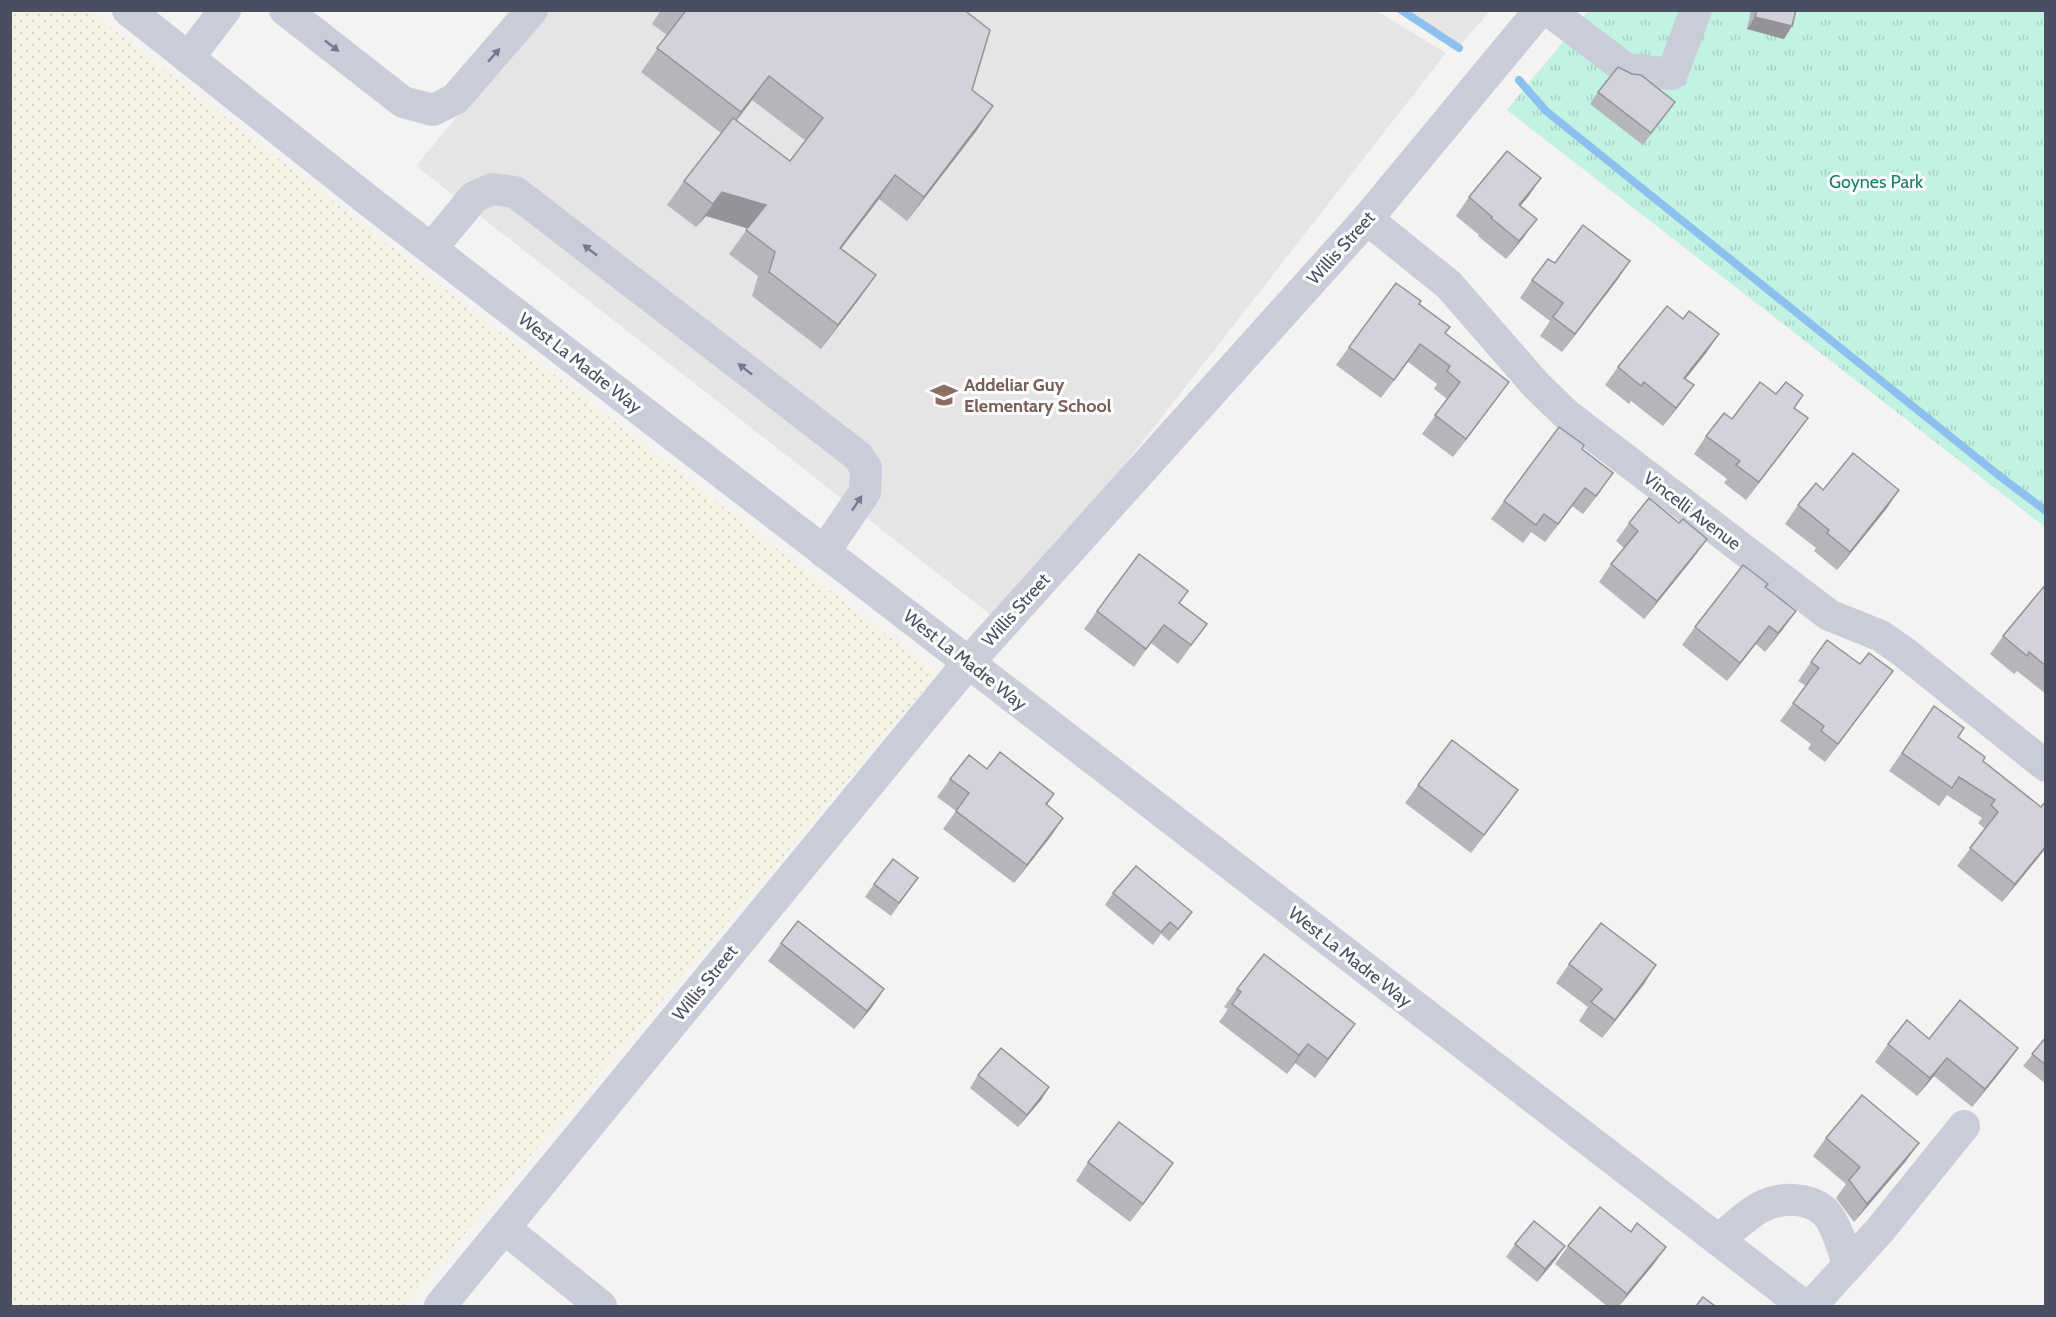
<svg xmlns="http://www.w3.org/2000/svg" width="2056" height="1317" font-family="Cabin,sans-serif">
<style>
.education{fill:#e6e4e4}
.sand{fill:url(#sand-dots)}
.park{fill:url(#park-tufts)}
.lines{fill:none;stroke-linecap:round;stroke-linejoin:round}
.stream{stroke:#8ec0ef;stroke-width:8}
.minor{stroke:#c9cdda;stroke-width:32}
.wall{fill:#b5b5bb;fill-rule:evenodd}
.shaded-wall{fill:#939499}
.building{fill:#d2d3da;stroke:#939499;stroke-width:1.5}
.oneway{fill:#767b8b}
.labels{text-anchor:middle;stroke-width:6;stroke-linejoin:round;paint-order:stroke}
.park-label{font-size:18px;fill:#158169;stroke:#fff}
.street-label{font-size:18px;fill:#494f61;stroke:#fff}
.education-label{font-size:18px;font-weight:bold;fill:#785e54;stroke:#fff;text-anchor:start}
</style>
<defs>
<pattern id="sand-dots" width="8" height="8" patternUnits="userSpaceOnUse" patternTransform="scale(1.5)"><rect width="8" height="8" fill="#f5f4e4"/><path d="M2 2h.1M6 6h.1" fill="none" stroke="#d4d3c6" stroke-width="1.8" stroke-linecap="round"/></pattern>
<pattern id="park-tufts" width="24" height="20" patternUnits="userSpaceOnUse" patternTransform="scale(1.5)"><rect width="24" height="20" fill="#c1f2e2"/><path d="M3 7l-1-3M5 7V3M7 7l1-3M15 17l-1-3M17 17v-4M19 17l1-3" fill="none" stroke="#a7d1c4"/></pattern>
</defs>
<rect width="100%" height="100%" fill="#f5f3f2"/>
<!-- education -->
<g class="education">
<polygon points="544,11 1377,11 1446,53 1001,623 416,166"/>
<polygon points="1399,11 1490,11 1457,49"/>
</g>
<!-- sand -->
<polygon class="sand" points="10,11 90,11 937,674 404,1306 11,1306"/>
<!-- park -->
<polygon class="park" points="1588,11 2045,11 2045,527 1507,110"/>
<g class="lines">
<!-- stream -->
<g class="stream">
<polyline points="1401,10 1459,48"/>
<polyline points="1519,80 1546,111 1997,474 2046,511"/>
</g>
<!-- minor -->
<g class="minor">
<polyline points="128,10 369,201 1804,1306"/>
<polyline points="285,10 403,102 433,110 455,99 532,10"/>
<polyline points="1548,10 1626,69 1672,74 1696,10"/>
<polyline points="188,58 225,10"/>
<polyline points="1367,219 1449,285 1536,385 1567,415 1829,615 1881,636 1905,653 2046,766"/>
<polyline points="431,249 474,197 492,189 515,192 858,456 866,468 865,492 824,552"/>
<polyline points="504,1228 601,1306"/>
<path d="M1718,1240C1731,1230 1745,1216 1759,1208C1778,1197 1808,1196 1825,1212C1836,1223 1843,1249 1848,1264"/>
<polyline points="440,1306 968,663 1367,219 1540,10"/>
<polyline points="1811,1306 1880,1230 1964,1126"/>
</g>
</g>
<!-- wall -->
<g class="wall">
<path d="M661,10H964L972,90L993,106L977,130L907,221L879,199L841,249L876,275L859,299L821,349L752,296L758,276L729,254L748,228L706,216L696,227L667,205L684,181L721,133L641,72L667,35L652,24ZM752,100L806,141L790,161L736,120Z"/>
<polygon points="1751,10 1796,10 1792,26 1784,39 1747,29"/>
<polygon points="1598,92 1675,102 1643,145 1590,104"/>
<polygon points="1541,178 1520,206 1524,237 1506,259 1478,236 1479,235 1456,216 1469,197"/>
<polygon points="1555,263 1618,279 1562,352 1540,336 1550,321 1520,298 1532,280"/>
<polygon points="1419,304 1445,333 1496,400 1453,457 1422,434 1447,399 1434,389 1437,384 1408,362 1381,398 1336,365 1349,347"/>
<polygon points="1683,319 1719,334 1706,353 1685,379 1681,403 1663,426 1631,401 1629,404 1605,385 1618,367"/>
<polygon points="1794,408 1808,418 1746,500 1724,483 1727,479 1694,454 1706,436 1732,419"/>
<polygon points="1582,449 1601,491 1583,514 1572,506 1545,542 1531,532 1523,543 1491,519 1504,501"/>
<polygon points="1823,490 1887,508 1837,570 1814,551 1816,548 1785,524 1798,505"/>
<polygon points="1629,523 1694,557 1644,619 1599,582 1611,564 1624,548 1616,541"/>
<polygon points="2046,584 2046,694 2017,671 2014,674 1990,654 2003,636"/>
<polygon points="1766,587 1796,611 1765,652 1756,644 1727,681 1682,645 1695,627"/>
<polygon points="1180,603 1207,624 1178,664 1151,643 1134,667 1084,629 1097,611"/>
<polygon points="1811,662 1860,664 1880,689 1825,762 1808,749 1811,744 1780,721 1806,686 1798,681"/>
<polygon points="1934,706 1958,737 1983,761 2041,807 2046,801 2046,848 2002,902 1957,866 1985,829 1978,823 1982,818 1947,795 1939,806 1889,771"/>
<polygon points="987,769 1054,794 1047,805 1063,818 1051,836 1014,883 943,829 956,811 937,797 950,779"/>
<polygon points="1418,785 1518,790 1471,853 1405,803"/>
<polygon points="918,878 891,916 865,897 874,884"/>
<polygon points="1113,893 1192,912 1169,941 1161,934 1153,945 1105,905"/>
<polygon points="781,943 884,989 872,1007 854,1029 768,961"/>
<polygon points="1569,964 1644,984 1602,1038 1579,1021 1588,1007 1556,983"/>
<polygon points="1237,989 1355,1024 1315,1078 1295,1063 1287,1074 1219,1022 1228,1009 1224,1007"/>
<polygon points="2046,1037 2046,1084 2023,1066"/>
<polygon points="1929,1039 2018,1048 2005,1066 1972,1107 1934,1076 1917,1096 1875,1062 1888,1044"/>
<polygon points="978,1075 1049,1087 1041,1100 1018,1127 970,1088"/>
<polygon points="1826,1138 1906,1161 1854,1222 1836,1198 1846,1184 1813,1156"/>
<polygon points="1088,1162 1160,1182 1130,1222 1076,1181"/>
<polygon points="1631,1232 1666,1247 1653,1265 1619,1306 1607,1306 1555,1264 1568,1246"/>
<polygon points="1515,1244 1556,1259 1537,1282 1506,1257"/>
</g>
<!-- shaded-wall -->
<g class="shaded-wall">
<polygon points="1755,17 1792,26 1784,39 1747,29"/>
<polygon points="769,76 752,100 725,136 741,112"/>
<polygon points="993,106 977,130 907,221 924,197"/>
<polygon points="895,175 879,199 823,272 840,248"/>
<polygon points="1541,178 1528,197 1506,223 1519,205"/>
<polygon points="722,192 766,205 749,229 706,216 696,227"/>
<polygon points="1537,219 1524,237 1506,259 1519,241"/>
<polygon points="1630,261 1618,279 1562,352 1575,334"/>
<polygon points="876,275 859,299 821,349 838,325"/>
<polygon points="1719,334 1706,353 1672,396 1684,378"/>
<polygon points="1509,382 1496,400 1453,457 1466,439"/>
<polygon points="1694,385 1681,403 1663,426 1676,408"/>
<polygon points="1808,418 1795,436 1746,500 1759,482"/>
<polygon points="1585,488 1572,506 1545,542 1558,524"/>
<polygon points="1899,490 1887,508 1837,570 1850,552"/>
<polygon points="1707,539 1694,557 1644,619 1657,601"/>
<polygon points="1796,611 1783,629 1765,652 1778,633"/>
<polygon points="1769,626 1756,644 1727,681 1740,663"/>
<polygon points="1893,671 1880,689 1825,762 1838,744"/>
<polygon points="1518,790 1505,808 1471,853 1484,835"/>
<polygon points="1063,818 1051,836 1014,883 1027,865"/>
<polygon points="2046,846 2046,848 2002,902 2015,884"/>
<polygon points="1192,912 1183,924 1169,941 1178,929"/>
<polygon points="1656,965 1644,984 1602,1038 1615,1020"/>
<polygon points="884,989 872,1007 854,1029 867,1011"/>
<polygon points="1355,1024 1342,1042 1315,1078 1328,1059"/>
<polygon points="1308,1044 1295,1063 1287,1074 1299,1055"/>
<polygon points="2018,1048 2005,1066 1972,1107 1985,1089"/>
<polygon points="1947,1058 1934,1076 1917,1096 1930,1078"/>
<polygon points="1049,1087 1041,1100 1018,1127 1027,1115"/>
<polygon points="1919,1143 1906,1161 1854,1222 1867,1204"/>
<polygon points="1173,1163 1160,1182 1130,1222 1143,1204"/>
<polygon points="1565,1246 1556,1259 1537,1282 1545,1269"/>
<polygon points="1666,1247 1653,1265 1619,1306 1627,1294"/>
</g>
<!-- building -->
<g class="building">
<polygon points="682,10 964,10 990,30 972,90 993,106 924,197 895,175 840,248 876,275 838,325 769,272 775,252 746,230 766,205 722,192 713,204 684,181 733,118 790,161 823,118 769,76 741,112 657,48 685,12"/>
<polygon points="1757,10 1796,10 1792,26 1755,17"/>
<polygon points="1618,67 1632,74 1641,75 1675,102 1651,133 1598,92"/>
<polygon points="1507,151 1541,178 1519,205 1537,219 1519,241 1491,218 1492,217 1469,197"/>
<polygon points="1583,225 1630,261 1575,334 1553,317 1563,303 1532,280 1548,259 1555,263"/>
<polygon points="1396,283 1421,301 1419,304 1450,327 1445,333 1509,382 1466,439 1435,415 1460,382 1447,371 1450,366 1420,344 1394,380 1349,347"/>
<polygon points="1667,306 1683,319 1689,311 1719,334 1684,378 1694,385 1676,408 1644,382 1641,386 1618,367"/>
<polygon points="1760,382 1776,394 1786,382 1803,395 1794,408 1808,418 1759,482 1736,465 1740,461 1706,436 1724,413 1732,419"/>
<polygon points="1559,427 1584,445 1582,449 1613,473 1596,496 1585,488 1558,524 1544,514 1536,525 1504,501"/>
<polygon points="1853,453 1899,490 1850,552 1827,533 1829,530 1798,505 1816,483 1823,490"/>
<polygon points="1649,498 1679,523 1683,519 1707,539 1657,601 1611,564 1638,531 1629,523"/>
<polygon points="1139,554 1188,591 1179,603 1207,624 1191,645 1164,625 1146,649 1097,611"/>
<polygon points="1743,565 1768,584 1765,587 1796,611 1778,633 1769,626 1740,663 1695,627"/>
<polygon points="2046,584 2046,666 2029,652 2027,656 2003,636"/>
<polygon points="1827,640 1860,664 1869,653 1893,671 1838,744 1821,731 1824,726 1793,703 1819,668 1811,662"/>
<polygon points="1934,706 1964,728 1958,737 1985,757 1983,761 2041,807 2046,801 2046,846 2015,884 1970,848 1998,812 1991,805 1995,800 1959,777 1952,788 1902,753"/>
<polygon points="1452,740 1518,790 1484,835 1418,785"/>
<polygon points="1000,752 1054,794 1046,804 1063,818 1027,865 956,811 969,793 950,779 969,755 987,769"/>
<polygon points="893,859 918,878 899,903 874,884"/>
<polygon points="1136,866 1192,912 1178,929 1170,922 1161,932 1113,893"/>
<polygon points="798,921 884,989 867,1011 781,943"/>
<polygon points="1601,923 1656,965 1615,1020 1591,1002 1602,989 1569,964"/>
<polygon points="1264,954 1355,1024 1328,1059 1308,1044 1299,1055 1232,1004 1241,992 1237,989"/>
<polygon points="1960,1000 2018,1048 1985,1089 1947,1058 1930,1078 1888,1044 1907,1020 1929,1039"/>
<polygon points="2046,1037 2046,1065 2032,1054"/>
<polygon points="1001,1048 1049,1087 1027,1115 978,1075"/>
<polygon points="1862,1095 1919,1143 1867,1204 1849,1180 1860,1167 1826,1138"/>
<polygon points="1119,1122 1173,1163 1143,1204 1088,1162"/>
<polygon points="1600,1207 1631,1232 1637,1223 1666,1247 1627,1294 1568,1246"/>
<polygon points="1534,1221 1565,1246 1545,1269 1515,1244"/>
<polygon points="1703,1297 1715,1306 1696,1306"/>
</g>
<!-- one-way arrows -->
<defs><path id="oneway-solid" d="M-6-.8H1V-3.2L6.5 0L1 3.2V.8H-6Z" transform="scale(1.5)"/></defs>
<g class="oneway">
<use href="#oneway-solid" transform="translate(332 46) rotate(38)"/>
<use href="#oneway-solid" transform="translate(494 55) rotate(-49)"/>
<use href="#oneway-solid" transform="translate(590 250) rotate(-142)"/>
<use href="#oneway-solid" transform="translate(745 369) rotate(-142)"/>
<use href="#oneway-solid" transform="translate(857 503) rotate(-56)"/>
</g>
<!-- icons -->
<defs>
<symbol id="school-bare" viewBox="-9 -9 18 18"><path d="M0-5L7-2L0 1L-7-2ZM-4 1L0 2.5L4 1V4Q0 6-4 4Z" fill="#8d6e63" stroke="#fff" stroke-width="2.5" paint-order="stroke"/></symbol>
</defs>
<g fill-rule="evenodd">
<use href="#school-bare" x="925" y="376" width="38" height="38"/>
</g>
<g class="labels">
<!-- park labels -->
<g class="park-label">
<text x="1876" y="188">Goynes Park</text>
</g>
<!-- street labels -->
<g class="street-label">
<text transform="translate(1341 248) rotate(-48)" y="6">Willis Street</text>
<text transform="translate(580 363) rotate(38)" y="6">West La Madre Way</text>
<text transform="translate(1692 511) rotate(37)" y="6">Vincelli Avenue</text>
<text transform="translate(1016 610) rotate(-48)" y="6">Willis Street</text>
<text transform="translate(965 660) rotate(38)" y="6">West La Madre Way</text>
<text transform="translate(1350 957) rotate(38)" y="6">West La Madre Way</text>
<text transform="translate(705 983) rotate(-51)" y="6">Willis Street</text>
</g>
<!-- education labels -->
<g class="education-label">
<text x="964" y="391">Addeliar Guy<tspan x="964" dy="21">Elementary School</tspan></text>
</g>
</g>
<!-- border -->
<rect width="2056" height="1317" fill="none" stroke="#494f61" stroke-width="24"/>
</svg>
